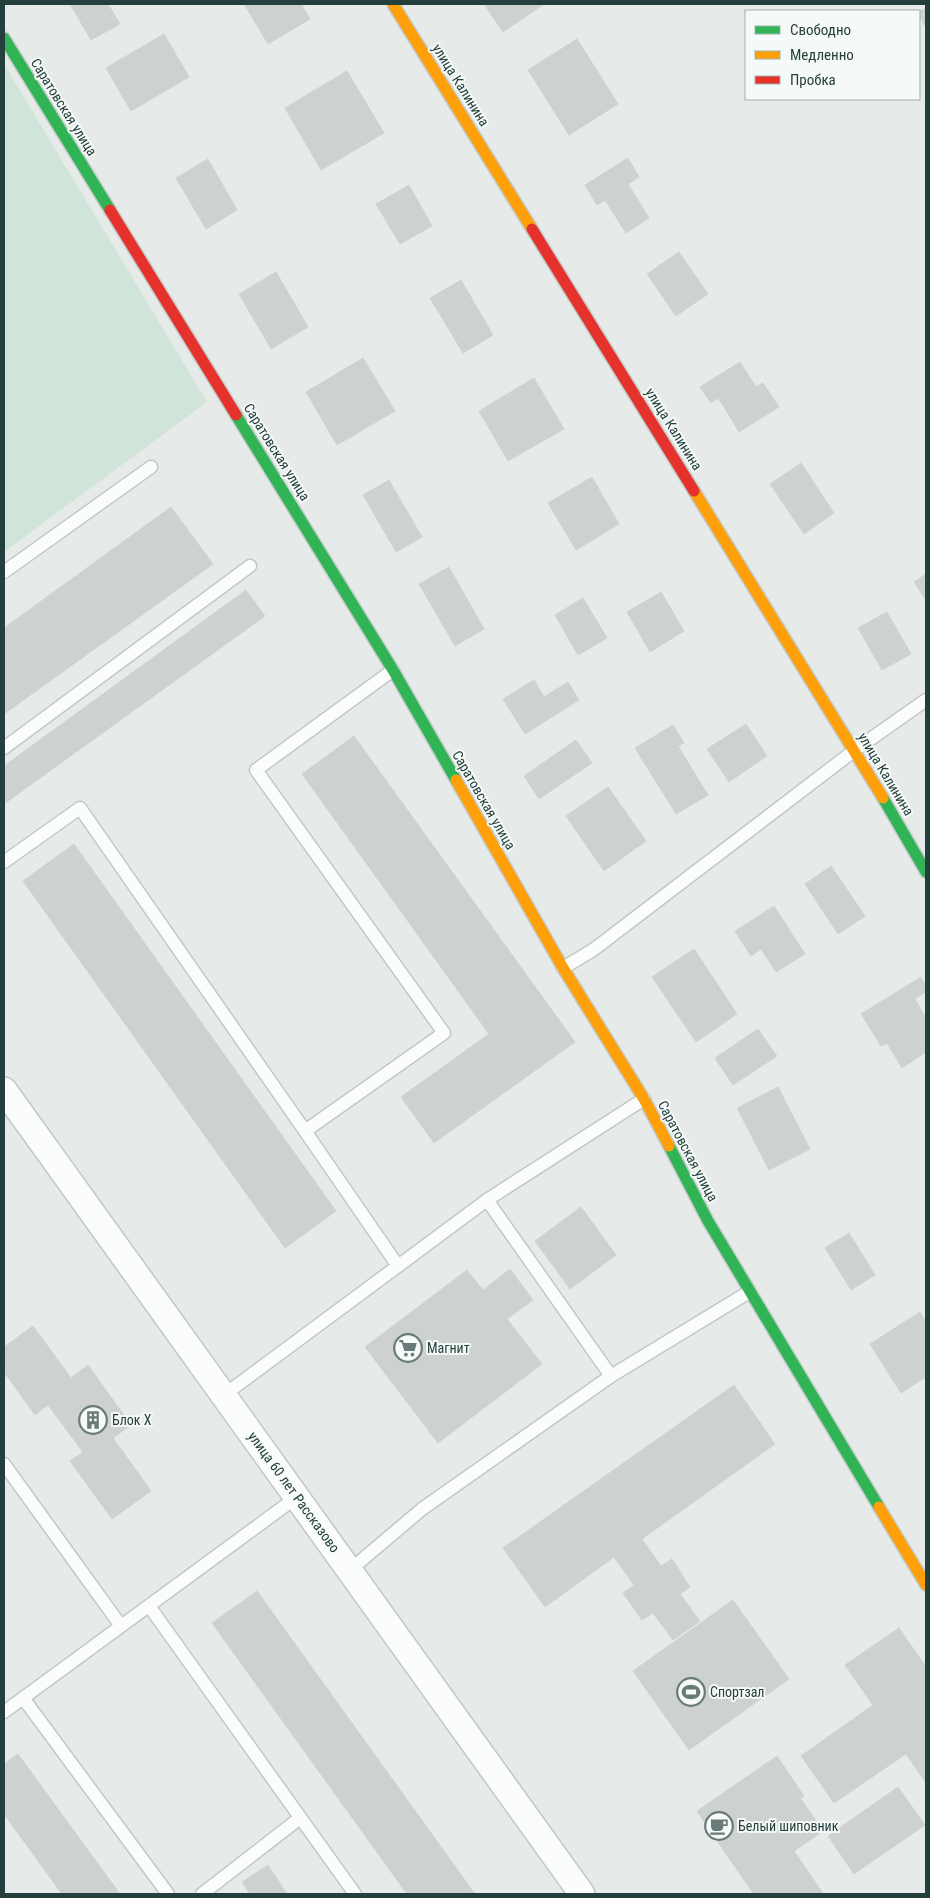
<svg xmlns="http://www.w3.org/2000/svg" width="930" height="1898" font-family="'Roboto Condensed',sans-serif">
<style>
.green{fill:#d0e4da}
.building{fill:#cdd2d1;stroke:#cfd4d3}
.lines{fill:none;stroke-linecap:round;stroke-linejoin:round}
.lane-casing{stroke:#c3c8c7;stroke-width:15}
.street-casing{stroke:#c3c8c7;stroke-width:28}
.fast-casing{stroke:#c2c9c7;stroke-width:14}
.slow-casing{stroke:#c2c9c7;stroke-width:14}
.jam-casing{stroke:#c2c9c7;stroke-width:14}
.lane{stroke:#fbfcfc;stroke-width:12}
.street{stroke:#fbfcfc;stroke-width:25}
.fast{stroke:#30b455;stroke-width:11}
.slow{stroke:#ff9f0a;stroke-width:11}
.jam{stroke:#e5322d;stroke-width:11}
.labels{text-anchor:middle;stroke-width:4;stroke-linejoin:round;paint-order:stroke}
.street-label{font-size:14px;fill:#243f3c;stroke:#f5faf8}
.poi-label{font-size:14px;fill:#243f3c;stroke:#f5faf8;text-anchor:start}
</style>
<rect width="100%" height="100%" fill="#e6ebea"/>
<!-- green -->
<polygon class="green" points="4,64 207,402 4,552"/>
<!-- building -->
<g class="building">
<polygon points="70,4 108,4 120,24 91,40"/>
<polygon points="244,4 301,4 310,19 268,44"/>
<polygon points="484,4 544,4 503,32"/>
<polygon points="926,8 926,28 919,16 919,12"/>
<polygon points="164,34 189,77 131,111 106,68"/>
<polygon points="577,39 618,104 569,135 528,70"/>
<polygon points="347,71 384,133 321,170 285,108"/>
<polygon points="628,158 639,177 628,184 649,218 626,233 605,200 597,205 585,185"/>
<polygon points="208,159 237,210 206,229 176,178"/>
<polygon points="409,185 432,226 400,244 376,204"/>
<polygon points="679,252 708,294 676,316 647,274"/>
<polygon points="276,272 308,327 271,349 239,294"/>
<polygon points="461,280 493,335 463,353 430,298"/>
<polygon points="363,358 395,411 337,445 306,392"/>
<polygon points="740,362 756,387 724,407 718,398 711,403 700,387"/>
<polygon points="534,378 564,429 508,461 479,411"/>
<polygon points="763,383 779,407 739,432 724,407"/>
<polygon points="801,463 834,513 804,534 770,484"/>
<polygon points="592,477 619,524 576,550 548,503"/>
<polygon points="389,480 422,537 396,552 363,495"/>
<polygon points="171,507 213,564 4,714 4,628"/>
<polygon points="449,567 484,629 455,646 419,584"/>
<polygon points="926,574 926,600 914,582"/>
<polygon points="246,590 265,616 4,804 4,766"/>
<polygon points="661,592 684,631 650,652 627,612"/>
<polygon points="583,598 607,638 578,655 555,615"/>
<polygon points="887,612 911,654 882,670 858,628"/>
<polygon points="534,680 544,697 568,682 579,700 525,734 503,699"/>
<polygon points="746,724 767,756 729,782 707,749"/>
<polygon points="673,725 684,743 678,746 708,795 676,814 635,748"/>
<polygon points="354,736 575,1042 434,1143 401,1097 489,1034 302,774"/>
<polygon points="576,740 592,763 539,799 524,776"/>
<polygon points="608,787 646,841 604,871 566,816"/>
<polygon points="74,844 336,1211 285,1248 23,881"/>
<polygon points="831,866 865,916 838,934 805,884"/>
<polygon points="774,906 805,954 776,972 761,949 751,956 735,931"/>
<polygon points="694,949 737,1014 696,1042 652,977"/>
<polygon points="921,977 926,986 926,992 915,999 926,1018 926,1052 902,1068 887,1043 881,1046 861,1014"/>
<polygon points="758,1029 777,1056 733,1085 715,1058"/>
<polygon points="778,1087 810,1149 769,1170 737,1108"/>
<polygon points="581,1207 616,1255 570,1289 535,1241"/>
<polygon points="849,1233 875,1275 851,1290 825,1248"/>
<polygon points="510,1269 533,1300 507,1319 542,1364 438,1443 365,1347 467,1270 483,1290"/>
<polygon points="920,1312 926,1322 926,1377 901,1393 870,1344"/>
<polygon points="33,1326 71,1378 88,1365 131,1425 113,1438 151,1491 112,1519 70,1461 83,1452 48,1405 35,1415 4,1372 4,1347"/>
<polygon points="734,1385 775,1444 642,1539 661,1566 672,1559 690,1587 680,1594 700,1621 673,1640 653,1613 642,1620 623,1593 634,1585 614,1557 545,1607 503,1548"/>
<polygon points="257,1591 475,1894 407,1894 212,1623"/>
<polygon points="733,1600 789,1679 689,1750 633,1671"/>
<polygon points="899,1628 926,1667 926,1783 906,1754 834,1803 801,1756 873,1705 845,1665"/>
<polygon points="18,1754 120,1894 62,1894 4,1814 4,1764"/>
<polygon points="777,1756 804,1796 724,1851 697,1811"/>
<polygon points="898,1787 925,1825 854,1874 828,1836"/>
<polygon points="801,1799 823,1831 794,1851 822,1892 818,1894 754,1894 724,1851"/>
<polygon points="268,1865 287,1894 250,1894 242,1882"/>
</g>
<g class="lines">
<defs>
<g id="lane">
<polyline points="4,572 151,467"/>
<polyline points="393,670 256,770 444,1033 305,1131 398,1266"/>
<polyline points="4,748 250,566"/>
<polyline points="4,862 80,808 305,1131"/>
<polyline points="563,968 593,950 855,750 926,700"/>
<polyline points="487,1200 611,1376"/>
<polyline points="224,1395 487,1200 644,1099"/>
<polyline points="4,1464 121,1626"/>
<polyline points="350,1570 422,1509 611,1376 749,1292"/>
<polyline points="149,1606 355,1894"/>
<polyline points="23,1698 168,1894"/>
<polyline points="4,1712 297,1497"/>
<polyline points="202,1894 300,1818"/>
</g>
<polyline id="street" points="4,1090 582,1894"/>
<g id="fast">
<polyline points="4,38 110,210"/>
<polyline points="236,415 393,670 456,780"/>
<polyline points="883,798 926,872"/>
<polyline points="669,1146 708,1221 879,1507"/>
</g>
<g id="slow">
<polyline points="393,4 532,229"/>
<polyline points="694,491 883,798"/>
<polyline points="456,780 563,968 644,1099 669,1146"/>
<polyline points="879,1507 926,1585"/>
</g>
<g id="jam">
<polyline points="110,210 236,415"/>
<polyline points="532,229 694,491"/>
</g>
</defs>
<!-- lane casing -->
<use href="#lane" class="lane-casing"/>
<!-- street casing -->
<use href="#street" class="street-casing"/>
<!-- fast casing -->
<use href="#fast" class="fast-casing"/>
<!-- slow casing -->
<use href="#slow" class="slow-casing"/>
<!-- jam casing -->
<use href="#jam" class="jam-casing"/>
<!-- lane -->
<use href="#lane" class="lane"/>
<!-- street -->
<use href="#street" class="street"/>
<!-- fast -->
<use href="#fast" class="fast"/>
<!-- slow -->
<use href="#slow" class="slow"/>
<!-- jam -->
<use href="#jam" class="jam"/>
</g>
<!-- icons -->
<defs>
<symbol id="supermarket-ring" viewBox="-11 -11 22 22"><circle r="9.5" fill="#f5faf8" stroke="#687b79" stroke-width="1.5"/><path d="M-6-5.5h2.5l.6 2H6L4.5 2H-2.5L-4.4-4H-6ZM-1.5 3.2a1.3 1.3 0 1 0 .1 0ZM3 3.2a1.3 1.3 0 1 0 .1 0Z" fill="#687b79"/></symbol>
<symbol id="building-ring" viewBox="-11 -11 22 22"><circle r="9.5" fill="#f5faf8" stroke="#687b79" stroke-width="1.5"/><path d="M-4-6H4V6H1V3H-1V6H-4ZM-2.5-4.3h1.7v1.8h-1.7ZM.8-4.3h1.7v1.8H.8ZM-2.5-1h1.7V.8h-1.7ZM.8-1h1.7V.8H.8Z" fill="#687b79"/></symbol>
<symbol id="stadium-ring" viewBox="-11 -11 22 22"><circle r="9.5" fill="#f5faf8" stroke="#687b79" stroke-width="1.5"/><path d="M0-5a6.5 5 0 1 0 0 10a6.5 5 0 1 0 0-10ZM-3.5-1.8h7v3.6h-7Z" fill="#687b79"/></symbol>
<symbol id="cafe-ring" viewBox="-11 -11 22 22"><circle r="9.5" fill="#f5faf8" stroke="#687b79" stroke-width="1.5"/><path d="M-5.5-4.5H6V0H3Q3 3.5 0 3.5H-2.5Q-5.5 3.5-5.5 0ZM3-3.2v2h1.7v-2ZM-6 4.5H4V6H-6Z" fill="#687b79"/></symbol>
</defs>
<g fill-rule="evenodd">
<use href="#supermarket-ring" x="392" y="1332" width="32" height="32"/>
<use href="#building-ring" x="77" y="1404" width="32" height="32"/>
<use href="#stadium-ring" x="675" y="1676" width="32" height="32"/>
<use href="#cafe-ring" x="703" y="1810" width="32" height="32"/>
</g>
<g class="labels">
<!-- street labels -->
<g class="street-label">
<text transform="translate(461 85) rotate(58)" y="5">улица Калинина</text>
<text transform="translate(64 107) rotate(58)" y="5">Саратовская улица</text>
<text transform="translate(674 429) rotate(58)" y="5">улица Калинина</text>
<text transform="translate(277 452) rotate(58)" y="5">Саратовская улица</text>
<text transform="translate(886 774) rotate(59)" y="5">улица Калинина</text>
<text transform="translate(484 800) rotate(60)" y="5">Саратовская улица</text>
<text transform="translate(688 1151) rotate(62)" y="5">Саратовская улица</text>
<text transform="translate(294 1492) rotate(54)" y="5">улица 60 лет Рассказово</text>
</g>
<!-- poi labels -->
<g class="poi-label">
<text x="427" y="1353">Магнит</text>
<text x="112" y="1425">Блок Х</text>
<text x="710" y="1697">Спортзал</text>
<text x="738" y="1831">Белый шиповник</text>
</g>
</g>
<!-- border -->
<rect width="930" height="1898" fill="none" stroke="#243f3c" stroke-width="10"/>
<!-- legend -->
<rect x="745" y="10" width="175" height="90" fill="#f5faf8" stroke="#a1afad"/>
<rect x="755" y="26" width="25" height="8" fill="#30b455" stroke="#a1afad"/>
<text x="790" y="35" font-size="15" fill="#243f3c">Свободно</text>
<rect x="755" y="51" width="25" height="8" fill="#ff9f0a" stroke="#a1afad"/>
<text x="790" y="60" font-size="15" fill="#243f3c">Медленно</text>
<rect x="755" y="76" width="25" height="8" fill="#e5322d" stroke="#a1afad"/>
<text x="790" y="85" font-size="15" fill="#243f3c">Пробка</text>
</svg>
